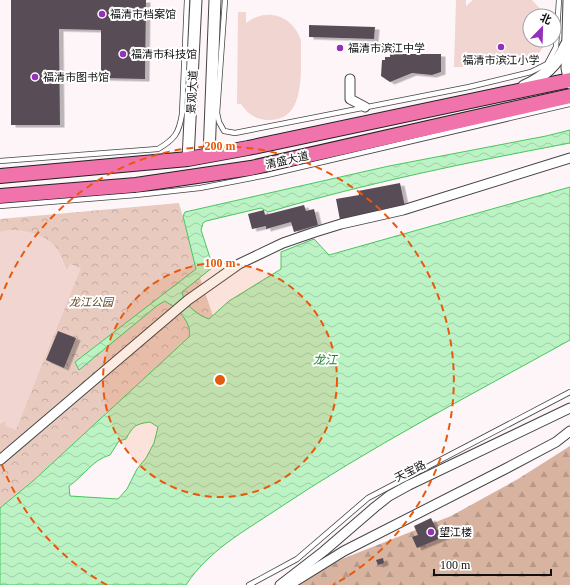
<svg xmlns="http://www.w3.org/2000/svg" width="570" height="585" font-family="'Times New Roman','Noto Sans SC',serif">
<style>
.forest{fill:url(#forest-firs)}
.park{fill:url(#park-crowns)}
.pitch{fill:#f0d5d1}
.water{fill:url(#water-waves);stroke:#48c660;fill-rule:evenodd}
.building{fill:#594d57;filter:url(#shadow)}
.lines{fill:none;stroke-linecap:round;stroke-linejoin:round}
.service-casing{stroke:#444;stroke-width:6}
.minor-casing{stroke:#444;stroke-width:11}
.tertiary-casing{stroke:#444;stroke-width:13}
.primary-casing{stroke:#222;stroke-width:16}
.service{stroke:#fff;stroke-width:4.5}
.minor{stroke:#fff;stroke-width:9}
.tertiary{stroke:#fff;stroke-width:11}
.primary{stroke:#f073ac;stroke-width:14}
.ring{fill:none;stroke:#e8590c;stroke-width:2;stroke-dasharray:7 5}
.poi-dot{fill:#9630b9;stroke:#fff;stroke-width:1.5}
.labels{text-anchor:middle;stroke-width:4;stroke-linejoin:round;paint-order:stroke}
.poi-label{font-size:11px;fill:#111;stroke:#fff;text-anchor:start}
.street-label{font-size:11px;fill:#111;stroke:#fff}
.park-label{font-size:11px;font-style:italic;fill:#664a24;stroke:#fff}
.water-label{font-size:12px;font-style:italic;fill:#1e8736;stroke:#fff}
.centre{fill:#e8590c;stroke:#fff;stroke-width:2}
.ring-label{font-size:12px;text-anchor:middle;font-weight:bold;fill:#e8590c;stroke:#fff;stroke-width:4;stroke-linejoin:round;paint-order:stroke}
</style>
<defs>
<pattern id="forest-firs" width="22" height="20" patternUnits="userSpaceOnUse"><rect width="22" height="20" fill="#d8b3a0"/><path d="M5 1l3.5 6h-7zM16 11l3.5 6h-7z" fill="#b89989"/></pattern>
<pattern id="park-crowns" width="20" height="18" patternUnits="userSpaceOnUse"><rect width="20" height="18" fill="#e8cabf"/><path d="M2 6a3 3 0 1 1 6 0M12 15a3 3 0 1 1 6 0" fill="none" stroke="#c6aca3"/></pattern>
<pattern id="water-waves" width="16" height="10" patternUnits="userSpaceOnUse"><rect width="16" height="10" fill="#bcf3c5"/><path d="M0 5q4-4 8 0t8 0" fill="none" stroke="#a1cfa8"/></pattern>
<filter id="shadow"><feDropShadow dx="4.5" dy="2.5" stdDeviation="0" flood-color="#0004"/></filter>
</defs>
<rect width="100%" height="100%" fill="#fef5f9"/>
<!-- forest -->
<polygon class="forest" points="570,446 570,585 296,585 342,559 451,516 518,479"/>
<!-- park -->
<polygon class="park" points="179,203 197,269 213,316 33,481 0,508 0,219"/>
<!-- pitch -->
<g class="pitch">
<path d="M456,0H466V6L473,0H532L547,16H530V40H547C544,45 541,51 537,56C526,66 493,69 480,62C474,59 470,55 465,51V67H454Z"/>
<path d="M238,12H246V23C267,7 292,15 301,40C300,66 308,122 268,120C256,120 248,114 241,104H237Z"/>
<path d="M7,230C24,229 48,234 58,250C62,256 64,263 67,270L70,264L81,268L16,430L5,426L6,421L0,424V232Z"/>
</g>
<!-- water -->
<path class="water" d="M570,130V143C469,162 367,183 268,212L261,208L206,221L203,223L201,230L213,267L182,292C184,305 198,315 209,319L229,301L281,269V252L314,239L329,255L570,187V340C471,395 370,447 276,510C243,532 208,551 186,585H0V508L33,481L189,337C192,325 182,314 173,306C171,304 168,304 165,301L158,305L79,370L75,362L196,269L183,216L185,212L389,166L546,136ZM150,422L158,427L154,443L146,458L137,469L127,489L118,499L70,496L69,486C84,476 92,460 110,455L119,441L126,439C133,426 135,424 150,422Z"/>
<!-- building -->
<g class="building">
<polygon points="11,0 146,0 145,79 101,78 101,30 59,29 60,125 11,125"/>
<polygon points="309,25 375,27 374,39 309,37"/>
<polygon points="390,54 441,54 441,72 432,75 412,73 390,82 381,76 382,60 385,60 385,57 390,57"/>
<polygon points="400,183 405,207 340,220 336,199 359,195 358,191"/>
<polygon points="304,205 306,211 314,209 318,225 294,232 291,222 266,229 266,226 252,229 248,214 264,210 265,215"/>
<polygon points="58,331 76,338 64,368 46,360"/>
<polygon points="431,518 437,530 442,527 446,536 417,548 412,537 418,535 414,526"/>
<polygon points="383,558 384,563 378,565 376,560"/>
</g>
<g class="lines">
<defs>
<g id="service">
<polyline points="225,0 217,113 219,122 224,131 235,133 469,87 531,72 547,64 556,47 559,0"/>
<path d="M0,161L158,149C175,139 179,133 182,114L187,0"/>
<polyline points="0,206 136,195 200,188 267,175 570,104"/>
<polyline points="249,585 297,559 368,498 570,392"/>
</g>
<g id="minor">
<polyline points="350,79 350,99 365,107"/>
<polyline points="0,460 188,300 239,264 283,243 315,232 341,224 403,210 570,158"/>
<polyline points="280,585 324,551 375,507 389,496 409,485 570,408"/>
<polyline points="289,585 344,551 505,469 556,442 570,431"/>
</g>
<g id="tertiary">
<polyline points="569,0 567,68 570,83"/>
<path d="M524,86C544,77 557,65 566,45"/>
<polyline points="209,156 215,0"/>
<polyline points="188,159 196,0"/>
</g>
<g id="primary">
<polyline points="0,176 188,159 248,148 570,80"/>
<polyline points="0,196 136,185 251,168 570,96"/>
</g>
</defs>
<!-- service casing -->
<use href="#service" class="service-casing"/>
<!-- minor casing -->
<use href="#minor" class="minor-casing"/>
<!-- tertiary casing -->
<use href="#tertiary" class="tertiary-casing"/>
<!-- primary casing -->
<use href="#primary" class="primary-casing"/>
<!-- service -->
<use href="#service" class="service"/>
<!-- minor -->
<use href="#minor" class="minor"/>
<!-- tertiary -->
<use href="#tertiary" class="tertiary"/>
<!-- primary -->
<use href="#primary" class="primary"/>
</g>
<!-- distance rings -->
<circle cx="220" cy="380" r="117" fill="#e8590c" fill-opacity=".12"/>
<g class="ring">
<circle cx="220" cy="380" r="117"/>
<path d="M107 585A234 234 0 0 1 0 460M0 300A234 234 0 1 1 333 585"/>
</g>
<!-- markers -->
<g class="poi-dot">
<circle cx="102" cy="14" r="4"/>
<circle cx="501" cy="47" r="4"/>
<circle cx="340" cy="48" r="4"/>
<circle cx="123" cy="54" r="4"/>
<circle cx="35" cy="77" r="4"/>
<circle cx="431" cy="532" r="4"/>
</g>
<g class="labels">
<!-- poi labels -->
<g class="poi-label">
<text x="110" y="18">福清市档案馆</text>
<text x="348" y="52">福清市滨江中学</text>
<text x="131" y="58">福清市科技馆</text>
<text x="501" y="64" text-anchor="middle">福清市滨江小学</text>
<text x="43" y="81">福清市图书馆</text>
<text x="439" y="536">望江楼</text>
</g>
<!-- street labels -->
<g class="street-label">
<text transform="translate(192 92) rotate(-87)" y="4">景观大道</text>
<text transform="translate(287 160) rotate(-13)" y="4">清盛大道</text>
<text transform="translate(410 471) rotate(-27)" y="4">天宝路</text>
</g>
<!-- park labels -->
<g class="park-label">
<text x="91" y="306">龙江公园</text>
</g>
<!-- water labels -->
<g class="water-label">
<text x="325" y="364">龙江</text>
</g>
</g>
<circle cx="220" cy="380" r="6" class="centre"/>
<g class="ring-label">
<text x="220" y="150">200 m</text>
<text x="220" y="267">100 m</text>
</g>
<!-- north arrow -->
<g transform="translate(542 28) rotate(23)"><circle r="19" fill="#ffffff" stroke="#a0a0a0"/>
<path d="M0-3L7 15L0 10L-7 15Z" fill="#9630b9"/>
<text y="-6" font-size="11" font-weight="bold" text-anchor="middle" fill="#111111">北</text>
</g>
<!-- scale -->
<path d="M434 569v6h117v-6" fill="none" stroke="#111111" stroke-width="2"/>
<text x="440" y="569" font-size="12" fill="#111111" stroke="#ffffff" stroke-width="3" paint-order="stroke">100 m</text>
</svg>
